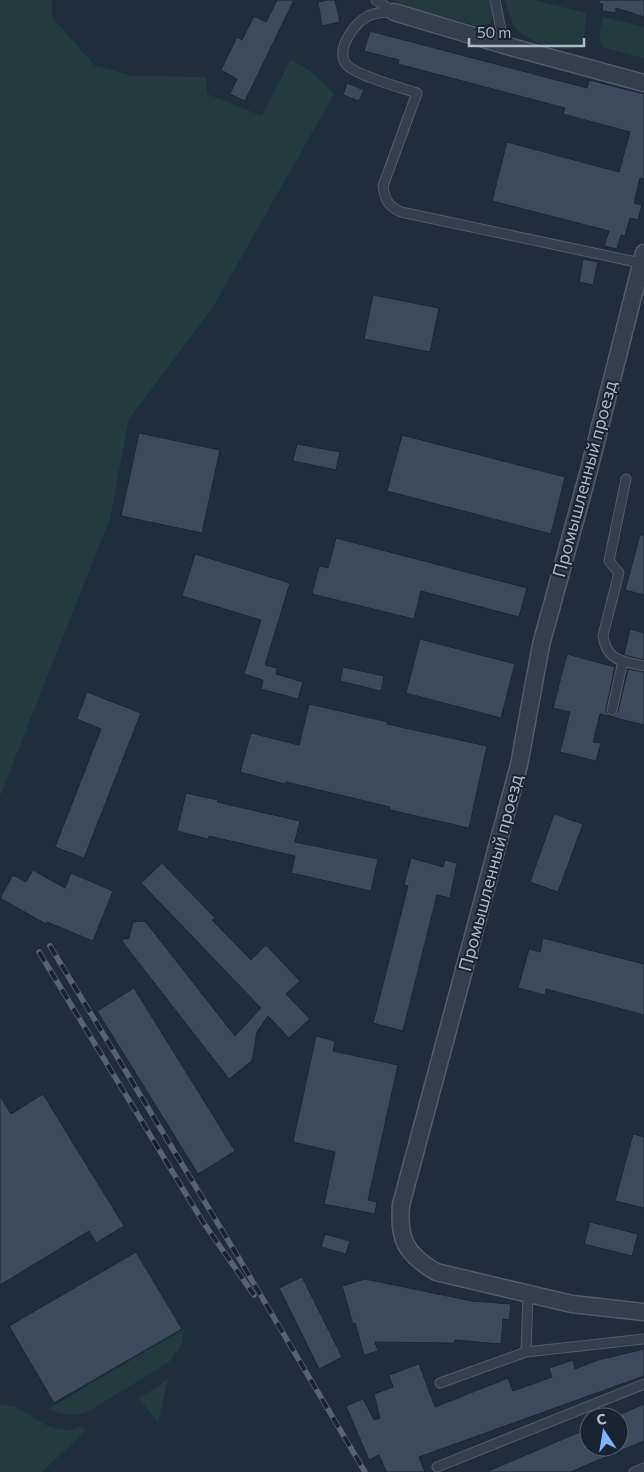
<svg xmlns="http://www.w3.org/2000/svg" width="644" height="1472" font-family="Commissioner,sans-serif">
<style>
.green{fill:#223c3e}
.building{fill:#3b4b5d;stroke:#1b2634}
.lines{fill:none;stroke-linecap:round;stroke-linejoin:round}
.lane-casing{stroke:#525d6b;stroke-width:11}
.street-casing{stroke:#525d6b;stroke-width:19}
.lane{stroke:#343f4d;stroke-width:9}
.street{stroke:#343f4d;stroke-width:16}
.rail-casing{stroke:#556375;stroke-width:5.5}
.rail{stroke:#192432;stroke-width:4;stroke-dasharray:11;stroke-linecap:butt}
.labels{text-anchor:middle;stroke-width:4;stroke-linejoin:round;paint-order:stroke}
.street-label{font-size:18px;fill:#afbac9;stroke:#192432}
</style>
<rect width="100%" height="100%" fill="#202d3d"/>
<!-- green -->
<g class="green">
<polygon points="0,0 52,0 52,17 94,65 132,76 206,77 207,94 262,116 291,59 310,71 334,94 213,307 129,419 110,518 0,796"/>
<polygon points="393,0 489,0 492,14 491,23 481,27 406,7"/>
<path d="M505,0H533L587,13C585,22 586,36 581,44C570,58 526,41 517,29C510,21 508,10 505,0Z"/>
<path d="M603,17L644,27V58L604,48C596,40 601,27 603,17Z"/>
<path d="M185,1328L181,1345L169,1362L89,1411C75,1417 62,1415 48,1409Z"/>
<polygon points="168,1379 158,1422 139,1399"/>
<polygon points="0,1404 16,1407 44,1424 57,1429 71,1430 81,1427 85,1431 42,1472 0,1472"/>
</g>
<!-- building -->
<g class="building">
<polygon points="277,0 294,0 245,101 230,94 237,79 221,70 237,37 242,40 254,16 266,22"/>
<polygon points="328,0 335,0 340,22 322,26 318,2"/>
<polygon points="600,0 644,0 644,17 616,8 616,13 602,11 603,4 599,3"/>
<polygon points="370,31 587,88 589,80 644,94 644,179 640,178 634,203 642,205 638,220 630,218 625,236 621,235 617,249 604,246 609,231 492,201 507,142 619,172 630,132 563,114 565,108 398,64 399,60 364,51"/>
<polygon points="347,83 364,90 359,101 343,95"/>
<polygon points="583,259 598,262 593,285 579,282"/>
<polygon points="373,295 439,308 430,352 364,339"/>
<polygon points="139,433 220,450 202,533 121,516"/>
<polygon points="402,435 565,477 551,534 387,491"/>
<polygon points="297,444 340,452 336,470 293,461"/>
<polygon points="640,535 644,535 644,595 625,590"/>
<polygon points="336,538 527,588 519,617 421,591 414,619 312,594 319,566 328,568"/>
<polygon points="195,554 290,583 265,665 277,668 276,674 303,682 298,699 261,689 263,680 244,674 261,620 182,596"/>
<polygon points="630,629 644,633 644,660 624,655"/>
<polygon points="420,639 515,664 501,718 406,693"/>
<polygon points="567,654 615,667 606,709 606,712 610,716 614,716 618,711 628,669 644,672 644,725 600,714 593,742 601,743 596,761 560,752 570,712 553,708"/>
<polygon points="343,667 384,676 381,691 340,681"/>
<polygon points="87,692 141,713 84,858 55,847 101,729 77,719"/>
<polygon points="309,704 388,722 387,724 487,746 469,828 390,810 390,807 286,782 285,784 240,772 251,733 299,745"/>
<polygon points="186,793 218,800 217,802 300,821 295,842 378,859 371,891 291,873 295,856 209,836 208,839 177,831"/>
<polygon points="554,814 583,824 558,892 530,882"/>
<polygon points="411,858 443,867 445,860 457,863 450,898 437,895 403,1031 373,1023 408,886 404,885"/>
<polygon points="162,863 215,918 212,920 251,960 266,945 300,981 286,994 310,1019 289,1038 268,1016 257,1032 252,1061 229,1079 121,940 129,938 133,922 145,921 235,1036 261,1008 141,883"/>
<polygon points="33,870 65,888 71,873 113,891 93,941 47,922 46,924 0,898 13,875 26,882"/>
<polygon points="543,938 644,964 644,1015 546,989 545,995 518,988 529,949 540,952"/>
<polygon points="134,988 235,1151 198,1174 97,1011"/>
<polygon points="316,1036 335,1041 333,1051 398,1065 368,1200 377,1202 375,1214 324,1204 335,1152 293,1142"/>
<polygon points="43,1094 124,1226 96,1243 89,1231 0,1285 0,1096 11,1114"/>
<polygon points="633,1134 644,1137 644,1208 615,1201"/>
<polygon points="590,1222 638,1234 632,1256 584,1244"/>
<polygon points="325,1234 350,1241 346,1254 321,1247"/>
<polygon points="136,1252 182,1329 54,1403 9,1326"/>
<polygon points="302,1277 342,1357 319,1369 279,1288"/>
<polygon points="365,1279 472,1301 511,1304 509,1320 503,1319 501,1344 455,1340 454,1343 375,1342 378,1351 364,1355 355,1323 353,1324 342,1286"/>
<polygon points="644,1349 644,1376 419,1457 425,1472 386,1472 379,1455 369,1460 346,1406 363,1399 374,1420 380,1418 374,1394 393,1387 389,1375 419,1364 435,1407 508,1378 513,1391 552,1377 549,1368 573,1360 575,1369 598,1360"/>
<polygon points="644,1404 644,1441 589,1464 571,1472 486,1472 589,1428 589,1447 619,1447 619,1415"/>
</g>
<g class="lines">
<defs>
<g id="lane">
<polyline points="376,0 394,12"/>
<polyline points="495,0 504,45"/>
<path d="M394,12C385,12 376,12 368,16C355,23 335,49 346,64C354,75 402,88 417,93L383,186C385,200 388,206 401,212L641,263"/>
<path d="M626,479L609,561L619,573L603,635C606,661 622,661 644,666"/>
<polyline points="612,710 623,661"/>
<polyline points="526,1352 528,1294"/>
<polyline points="440,1383 526,1352 644,1339"/>
<polyline points="437,1467 644,1384"/>
<polyline points="634,1472 644,1468"/>
</g>
<g id="street">
<polyline points="394,12 504,45 644,83"/>
<path d="M644,253L589,470L541,645L519,765L401,1205C398,1240 406,1254 436,1272L572,1304L644,1312"/>
</g>
</defs>
<!-- lane casing -->
<use href="#lane" class="lane-casing"/>
<!-- street casing -->
<use href="#street" class="street-casing"/>
<!-- lane -->
<use href="#lane" class="lane"/>
<!-- street -->
<use href="#street" class="street"/>
<defs>
<g id="rail">
<polyline points="50,946 237,1255 365,1472"/>
<polyline points="39,952 203,1222 254,1295"/>
</g>
</defs>
<!-- rail casing -->
<use href="#rail" class="rail-casing"/>
<!-- rail -->
<use href="#rail" class="rail"/>
</g>
<g class="labels">
<!-- street labels -->
<g class="street-label">
<text transform="translate(585 479) rotate(-75)" y="6">Промышленный проезд</text>
<text transform="translate(491 873) rotate(-75)" y="6">Промышленный проезд</text>
</g>
</g>
<!-- north arrow -->
<g transform="translate(604 1432) rotate(348)"><circle r="24" fill="#192432" stroke="#55606e"/>
<path d="M0-4L9 19L0 12L-9 19Z" fill="#7eb3ff"/>
<text y="-8" font-size="14" font-weight="bold" text-anchor="middle" fill="#afbac9">С</text>
</g>
<!-- scale -->
<path d="M469 38v8h115v-8" fill="none" stroke="#afbac9" stroke-width="2.5"/>
<text x="477" y="38" font-size="15" fill="#afbac9" stroke="#192432" stroke-width="4" paint-order="stroke">50 m</text>
</svg>
